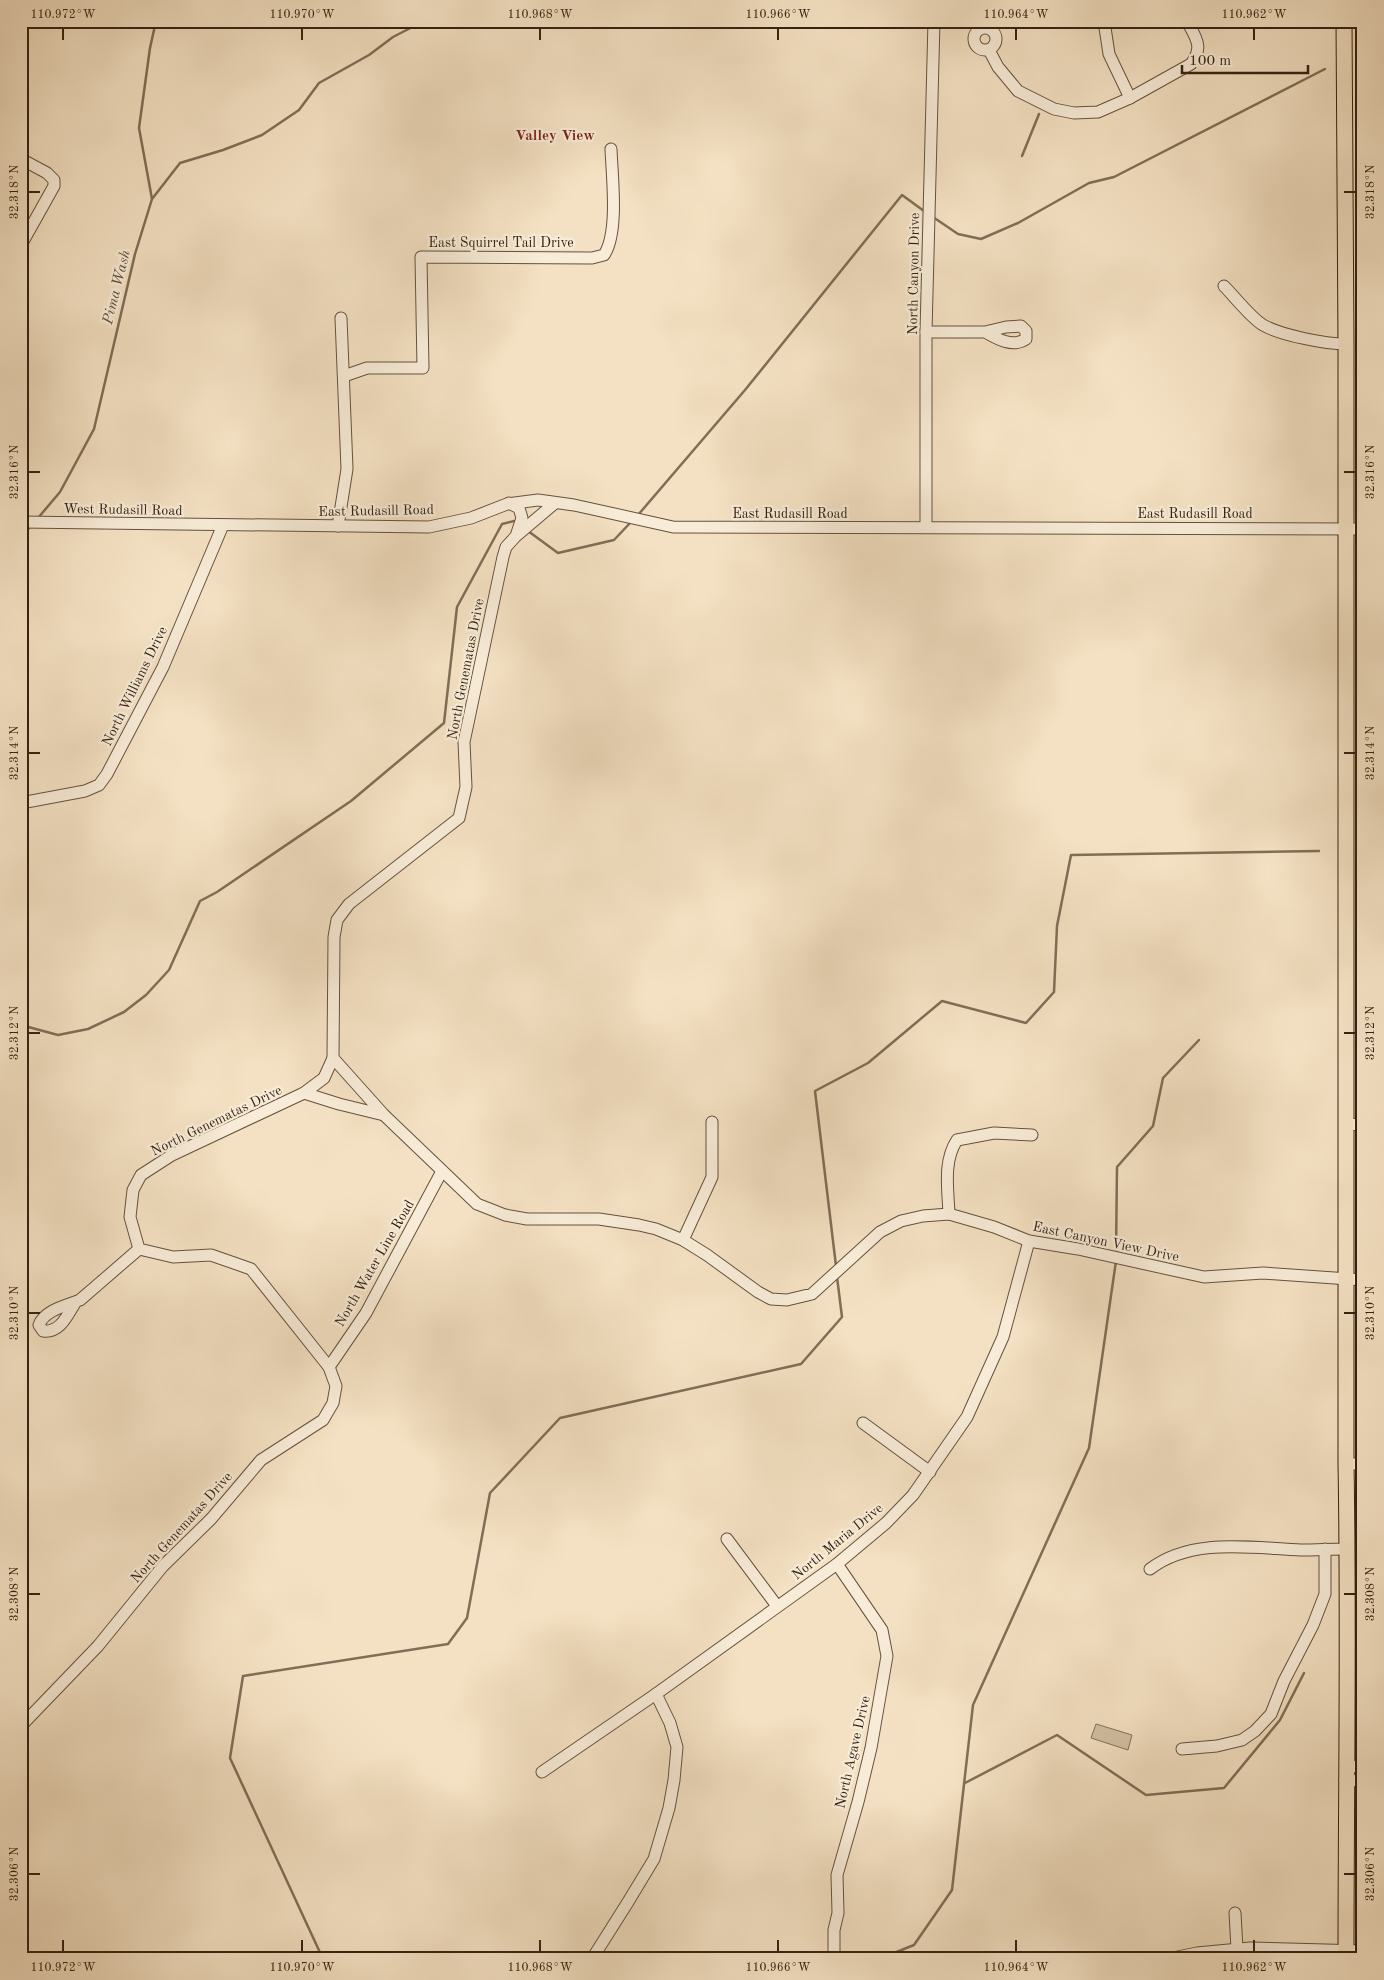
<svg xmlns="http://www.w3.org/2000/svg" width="1384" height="1980" font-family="'Old Standard TT',serif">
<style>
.green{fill:#d3c1a5;stroke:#84725b}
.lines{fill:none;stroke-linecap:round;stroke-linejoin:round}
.stream{stroke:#806e57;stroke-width:2.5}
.minor-casing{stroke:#64523e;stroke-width:13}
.major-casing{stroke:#342211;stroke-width:17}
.minor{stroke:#f8ecd8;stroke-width:11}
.major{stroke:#f4e1c3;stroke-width:15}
.ticks{fill:none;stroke:#342211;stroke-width:2}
.labels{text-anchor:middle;stroke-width:4.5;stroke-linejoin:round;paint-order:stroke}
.street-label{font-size:14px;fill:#342211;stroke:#f8ecd8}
.neighbourhood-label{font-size:15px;font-weight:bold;fill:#7a1f14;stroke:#f8ecd8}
.water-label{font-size:15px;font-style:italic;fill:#604e3a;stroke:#f8ecd8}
.neatline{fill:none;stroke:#342211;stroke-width:2}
.ticks-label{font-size:12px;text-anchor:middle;fill:#342211}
</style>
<rect width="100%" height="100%" fill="#f4e1c3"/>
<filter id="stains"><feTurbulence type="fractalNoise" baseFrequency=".004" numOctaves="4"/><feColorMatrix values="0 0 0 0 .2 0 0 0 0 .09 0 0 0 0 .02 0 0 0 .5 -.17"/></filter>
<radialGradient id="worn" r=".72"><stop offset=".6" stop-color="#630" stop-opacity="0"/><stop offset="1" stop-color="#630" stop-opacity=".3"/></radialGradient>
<!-- green -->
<polygon class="green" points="1096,1724 1132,1735 1128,1750 1091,1738"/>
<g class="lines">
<!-- stream -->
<g class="stream">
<polyline points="554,21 580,25 628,21"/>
<polyline points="1022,156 1039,114"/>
<polyline points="152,199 180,163 223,150 262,135 299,110 319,83 369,55 393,37 424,21"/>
<polyline points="933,217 958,234 981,239 1018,223 1089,183 1114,177 1325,69"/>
<polyline points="638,515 745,390 902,195 924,211"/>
<polyline points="38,518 60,492 94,429 135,254 152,199 139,128 150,48 156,21"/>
<polyline points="528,531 558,553 614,540 631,522"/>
<polyline points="21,537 31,526"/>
<polyline points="21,1025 58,1035 88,1029 124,1012 146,995 169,970 200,901 217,892 351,801 444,723 457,607 502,524 514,521 517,523"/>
<polyline points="1116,1253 1117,1167 1153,1126 1163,1078 1199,1040"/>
<polyline points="836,1266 815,1091 868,1063 942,1001 1026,1023 1054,992 1057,926 1071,855 1319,851"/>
<polyline points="965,1783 1057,1735 1146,1795 1224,1788 1280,1720 1304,1673"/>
<polyline points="323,1959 230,1758 243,1676 448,1644 467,1618 490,1493 560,1418 801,1364 842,1317 837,1277"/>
<polyline points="879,1959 914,1945 952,1890 973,1705 1089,1448 1116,1261"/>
</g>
<defs>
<g id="minor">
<polyline points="1104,21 1109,54 1130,98"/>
<polyline points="1262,21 1266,21"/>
<circle cx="985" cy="39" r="11"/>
<path d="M989,50L998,67L1018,91L1054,109L1074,113L1098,112L1130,98L1191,64C1204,47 1196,38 1187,21"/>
<polyline points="21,159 47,173 54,180 54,186 21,245"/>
<path d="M1224,286C1234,296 1251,318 1263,325C1280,335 1325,344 1346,344"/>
<path d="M926,332H985L1006,327L1021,326L1026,331V339C1013,348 997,339 985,332"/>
<path d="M344,376L367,368H423L421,257L592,258L604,255C619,233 612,176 611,149"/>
<polyline points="509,503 519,508 522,518 517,533"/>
<polyline points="21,522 429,527 471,518 507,504 538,500 574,505 673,527 1363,529"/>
<polyline points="338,526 347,469 341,318"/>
<polyline points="926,527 926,332 934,21"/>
<polyline points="21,803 85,791 99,785 107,774 163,667 223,525"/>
<polyline points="333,1058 384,1115 477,1204 505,1215 527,1219 599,1219 639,1225 656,1229 683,1240 707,1255 758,1292 771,1299 787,1300 812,1294 880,1232 901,1221 923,1216 949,1214 994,1227 1029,1241 1078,1249 1204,1277 1263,1273 1363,1280"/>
<polyline points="304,1093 339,1104 384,1115"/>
<polyline points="1346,1124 1363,1125"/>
<path d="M949,1214C948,1189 943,1161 957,1140L994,1133L1032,1135"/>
<polyline points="683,1240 712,1177 712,1122"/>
<path d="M75,1303C67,1316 60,1333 43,1331L39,1325C44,1310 68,1305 80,1300L139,1249"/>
<polyline points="329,1367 366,1313 442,1171"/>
<polyline points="863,1423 930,1472"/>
<polyline points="1346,1464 1363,1464"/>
<polyline points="727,1539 777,1606"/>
<path d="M1150,1569C1192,1537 1252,1548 1301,1550C1316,1550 1332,1549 1347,1549"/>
<polyline points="21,1726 98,1646 163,1566 211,1519 261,1460 323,1420 333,1403 336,1386 329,1367 251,1269 211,1255 173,1257 139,1249 130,1217 133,1190 141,1175 172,1155 304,1093 324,1078 333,1058 334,937 337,920 349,904 459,818 466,787 464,742 503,557 506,547 516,536 555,503"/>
<polyline points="1182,1749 1217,1746 1242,1740 1255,1731 1271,1714 1284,1681 1313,1625 1325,1594 1325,1549"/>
<polyline points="1346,1766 1363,1767"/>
<polyline points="542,1772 656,1694 837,1564 886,1523 913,1495 967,1417 1003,1337 1029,1241"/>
<polyline points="1345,1780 1363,1781"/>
<polyline points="1235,1913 1237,1949"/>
<polyline points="144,1959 145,1958"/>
<polyline points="592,1959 628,1902 654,1859 669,1808 674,1780 677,1747 670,1723 656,1694"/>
<polyline points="834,1959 834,1930 838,1913 837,1875 858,1802 871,1748 887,1656 882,1630 837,1564"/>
<polyline points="1168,1959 1197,1953 1250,1948 1363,1951"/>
</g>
<path id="major" d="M1344,21L1346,344V1464C1349,1629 1346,1794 1346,1959"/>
</defs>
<!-- minor casing -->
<use href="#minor" class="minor-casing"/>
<!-- major casing -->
<use href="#major" class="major-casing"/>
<!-- minor -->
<use href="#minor" class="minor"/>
<!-- major -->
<use href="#major" class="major"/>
</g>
<!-- ticks -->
<path class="ticks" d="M63,28V40M302,28V40M540,28V40M778,28V40M1016,28V40M1254,28V40M28,192H40M1344,192H1356M28,472H40M1344,472H1356M28,753H40M1344,753H1356M28,1033H40M1344,1033H1356M28,1313H40M1344,1313H1356M28,1594H40M1344,1594H1356M28,1874H40M1344,1874H1356M63,1940V1952M302,1940V1952M540,1940V1952M778,1940V1952M1016,1940V1952M1254,1940V1952"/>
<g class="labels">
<!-- street labels -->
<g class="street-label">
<text x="501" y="247">East Squirrel Tail Drive</text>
<text transform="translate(913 274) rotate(-89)" y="5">North Canyon Drive</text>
<text transform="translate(123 509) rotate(1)" y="5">West Rudasill Road</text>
<text transform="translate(376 510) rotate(-1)" y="5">East Rudasill Road</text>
<text x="790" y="518">East Rudasill Road</text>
<text x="1195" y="518">East Rudasill Road</text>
<text transform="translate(465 669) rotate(-79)" y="5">North Genematas Drive</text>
<text transform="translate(134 686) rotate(-64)" y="5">North Williams Drive</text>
<text transform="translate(216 1120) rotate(-26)" y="5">North Genematas Drive</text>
<text transform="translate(1106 1241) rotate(12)" y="5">East Canyon View Drive</text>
<text transform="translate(374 1263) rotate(-60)" y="5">North Water Line Road</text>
<text transform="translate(181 1527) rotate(-48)" y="5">North Genematas Drive</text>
<text transform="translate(837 1541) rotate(-39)" y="5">North Maria Drive</text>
<text transform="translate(852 1752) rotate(-77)" y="5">North Agave Drive</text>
</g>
<!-- neighbourhood labels -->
<g class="neighbourhood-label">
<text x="555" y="140">Valley View</text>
</g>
<!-- water labels -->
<g class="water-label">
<text transform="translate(116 287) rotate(-76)" y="5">Pima Wash</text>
</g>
</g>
<!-- margin -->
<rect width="1384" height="1980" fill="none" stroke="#f4e1c3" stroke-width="55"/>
<!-- scale -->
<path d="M1182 65v8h126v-8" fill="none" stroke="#342211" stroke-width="2.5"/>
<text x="1189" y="65" font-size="15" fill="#342211" stroke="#f8ecd8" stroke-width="4" paint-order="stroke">100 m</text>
<rect x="28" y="28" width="1328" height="1924" class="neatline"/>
<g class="ticks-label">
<text x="63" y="18">110.972°W</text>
<text x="302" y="18">110.970°W</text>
<text x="540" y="18">110.968°W</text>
<text x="778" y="18">110.966°W</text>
<text x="1016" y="18">110.964°W</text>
<text x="1254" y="18">110.962°W</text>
<text transform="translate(14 192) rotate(-90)" y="4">32.318°N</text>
<text transform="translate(1370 192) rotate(-90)" y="4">32.318°N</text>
<text transform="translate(14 472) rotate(-90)" y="4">32.316°N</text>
<text transform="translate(1370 472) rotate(-90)" y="4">32.316°N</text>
<text transform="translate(14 753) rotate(-90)" y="4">32.314°N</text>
<text transform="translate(1370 753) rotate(-90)" y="4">32.314°N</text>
<text transform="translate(14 1033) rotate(-90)" y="4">32.312°N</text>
<text transform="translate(1370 1033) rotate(-90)" y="4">32.312°N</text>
<text transform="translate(14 1313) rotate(-90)" y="4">32.310°N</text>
<text transform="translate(1370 1313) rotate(-90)" y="4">32.310°N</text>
<text transform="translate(14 1594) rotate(-90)" y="4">32.308°N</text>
<text transform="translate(1370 1594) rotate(-90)" y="4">32.308°N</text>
<text transform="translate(14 1874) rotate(-90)" y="4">32.306°N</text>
<text transform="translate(1370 1874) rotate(-90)" y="4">32.306°N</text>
<text x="63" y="1971">110.972°W</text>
<text x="302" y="1971">110.970°W</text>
<text x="540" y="1971">110.968°W</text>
<text x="778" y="1971">110.966°W</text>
<text x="1016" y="1971">110.964°W</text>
<text x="1254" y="1971">110.962°W</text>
</g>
<rect width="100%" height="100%" filter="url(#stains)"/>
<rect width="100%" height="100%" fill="url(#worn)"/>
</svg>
